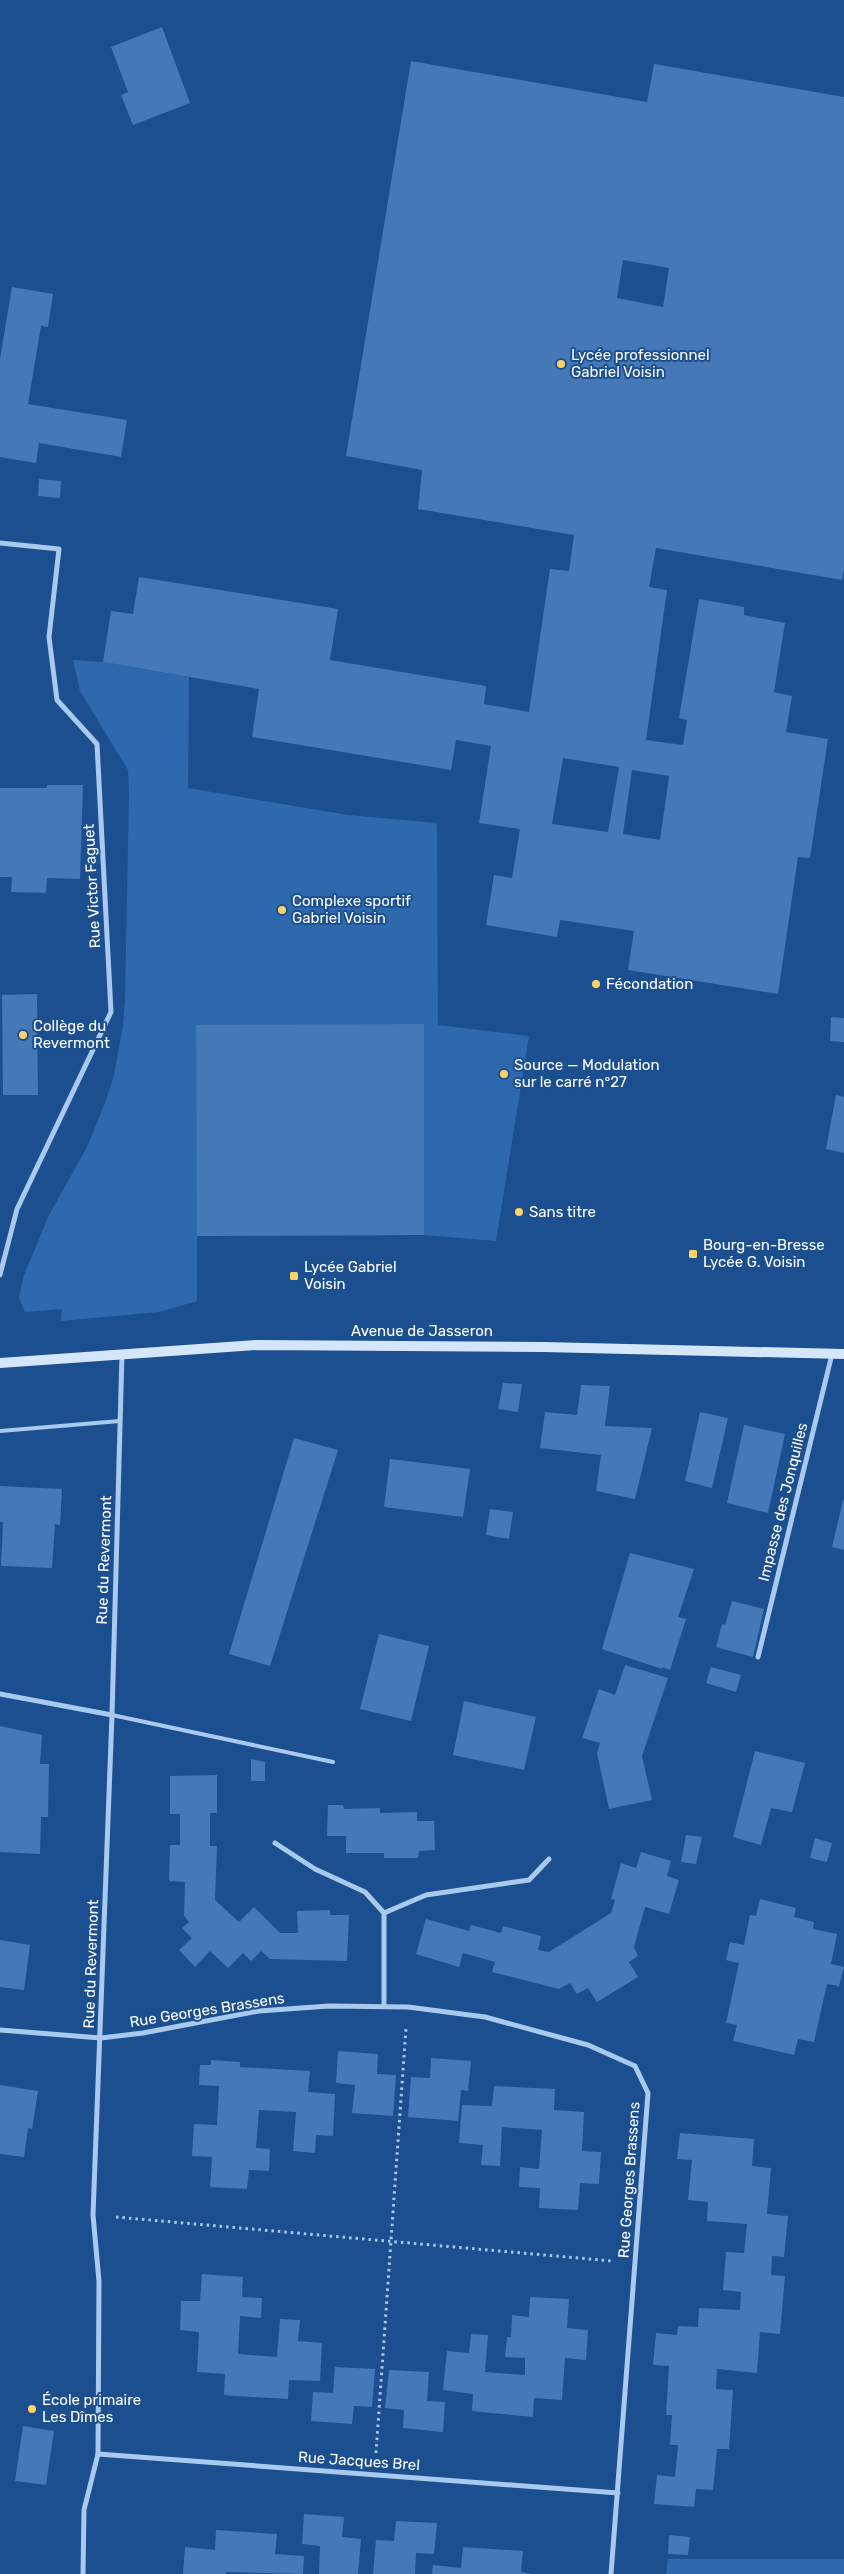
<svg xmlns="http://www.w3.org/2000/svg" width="844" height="2574" font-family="Rubik,sans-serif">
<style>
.green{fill:#2e69ad}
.building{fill:#4478b7;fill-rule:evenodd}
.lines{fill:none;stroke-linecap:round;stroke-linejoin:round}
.path{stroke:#a9c9ee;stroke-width:3;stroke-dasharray:2.5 4;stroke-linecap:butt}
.lane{stroke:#a9c9ee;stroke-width:4}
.street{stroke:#a9c9ee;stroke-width:5}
.secondary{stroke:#d6e6fa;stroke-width:10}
.poi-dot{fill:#ffd166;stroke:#1b4f8f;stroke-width:2}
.labels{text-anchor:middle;stroke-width:4;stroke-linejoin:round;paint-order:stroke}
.poi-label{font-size:15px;fill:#fff;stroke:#1b4f8f;text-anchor:start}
.street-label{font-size:15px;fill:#fff;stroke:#1b4f8f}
</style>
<rect width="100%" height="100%" fill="#1b4f8f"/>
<!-- green -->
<g class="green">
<polygon points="73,660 103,662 189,677 188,788 348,815 437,823 438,1025 529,1036 496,1241 424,1235 197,1236 197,1301 159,1312 61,1321 62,1309 25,1312 19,1298 24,1275 49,1215 87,1147 105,1103 114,1075 123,1026 125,998 129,793 128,770 80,691"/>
<polygon points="668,2559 844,2559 844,2574 666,2574"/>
</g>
<!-- building -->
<g class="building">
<polygon points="162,27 190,103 133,125 121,95 128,92 111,47"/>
<path d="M411,61L647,102L654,64L844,97V569L842,580L656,548L649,587L667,590L646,740L683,745L687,720L679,718L699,599L744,607V615L785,623L774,692L792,696L786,732L828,739L810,858L798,857L778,994L628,970L634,931L560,920L557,937L486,925L494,875L512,878L520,829L479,823L491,746L456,740L451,770L252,737L259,689L103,662L111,611L133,614L139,577L338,609L330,660L486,686L484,704L529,712L550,569L569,571L574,535L418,509L422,470L346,456ZM623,260L669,268L663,307L617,298ZM563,758L619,767L608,832L552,824ZM632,770L669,776L660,840L623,834Z"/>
<polygon points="12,287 53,294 48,327 41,326 28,404 127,420 121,457 39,443 36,463 0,457 0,359"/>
<polygon points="39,479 61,481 60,498 38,496"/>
<polygon points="47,785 83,785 80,879 47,878 46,893 11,892 12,877 0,877 0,788 47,788"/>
<polygon points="37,994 38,1095 3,1095 2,995"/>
<polygon points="831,1017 844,1018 844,1042 830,1041"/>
<polygon points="424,1024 424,1235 197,1236 196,1025"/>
<polygon points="836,1095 844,1097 844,1153 826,1149"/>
<polygon points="503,1383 522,1384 518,1412 498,1409"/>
<polygon points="581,1385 610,1386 605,1426 652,1428 635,1499 596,1491 601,1455 540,1448 545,1412 577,1415"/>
<polygon points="700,1412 728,1418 712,1488 685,1481"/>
<polygon points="744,1425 785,1434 768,1513 727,1503"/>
<polygon points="294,1438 338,1450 270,1666 229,1654"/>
<polygon points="390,1459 470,1469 463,1517 384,1507"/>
<polygon points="0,1486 62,1489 60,1525 55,1524 52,1568 1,1566 3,1522 0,1522"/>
<polygon points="843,1500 844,1500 844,1550 832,1547"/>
<polygon points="490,1509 513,1512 509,1539 486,1535"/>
<polygon points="630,1553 694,1569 678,1617 686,1619 670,1670 662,1667 662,1669 602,1649"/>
<polygon points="732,1601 764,1609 753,1657 716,1647 722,1624 725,1625"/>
<polygon points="379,1634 429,1646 411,1721 360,1709"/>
<polygon points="625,1665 668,1678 642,1756 652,1800 609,1809 597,1753 600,1743 582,1738 599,1689 615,1695"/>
<polygon points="711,1667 741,1675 736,1692 706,1683"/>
<polygon points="464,1701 536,1717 524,1770 453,1755"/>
<polygon points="0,1726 42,1735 40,1764 49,1764 48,1817 41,1817 40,1854 0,1852"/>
<polygon points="755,1751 805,1763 792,1812 771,1808 761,1845 733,1837"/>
<polygon points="251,1759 265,1762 265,1781 251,1781"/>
<polygon points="217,1775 217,1813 210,1813 210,1846 217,1846 215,1900 239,1922 254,1907 280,1933 298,1933 297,1911 330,1910 330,1915 349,1915 347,1961 270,1959 261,1951 251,1961 243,1953 228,1968 210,1951 195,1967 179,1950 192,1938 182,1928 189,1922 184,1916 185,1882 169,1881 170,1845 180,1845 180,1814 170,1814 170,1776"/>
<polygon points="328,1805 343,1805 344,1809 380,1808 380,1813 417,1812 417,1821 434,1821 435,1850 419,1851 418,1858 384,1858 384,1853 346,1853 346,1836 327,1836"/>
<polygon points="686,1835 702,1837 696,1864 681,1862"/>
<polygon points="815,1838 832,1843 827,1862 810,1858"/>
<polygon points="641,1852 671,1861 667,1876 679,1880 669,1914 645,1907 634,1947 638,1956 629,1962 638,1977 597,2002 588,1988 577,1994 570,1983 559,1989 492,1972 495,1962 463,1953 459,1967 416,1954 426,1919 469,1931 471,1925 501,1933 503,1926 541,1936 538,1950 549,1952 611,1913 615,1900 611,1899 621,1863 636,1868"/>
<polygon points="760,1899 796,1908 794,1917 814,1922 813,1929 837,1934 831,1964 844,1967 839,1986 827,1984 814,2042 798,2039 794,2055 733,2041 737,2025 726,2023 739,1963 726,1960 730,1942 744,1945 750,1915 756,1916"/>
<polygon points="0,1940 30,1945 24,1990 0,1987"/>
<polygon points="338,2051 378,2054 377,2074 396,2075 393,2116 352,2113 355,2085 336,2083"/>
<polygon points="431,2058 471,2061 468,2091 461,2090 458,2121 408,2117 411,2077 430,2078"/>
<polygon points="211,2060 240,2062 240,2067 310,2071 308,2092 335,2094 333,2136 316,2135 315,2153 293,2151 296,2112 259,2110 256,2148 270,2149 269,2171 249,2170 247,2189 210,2187 212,2157 192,2156 194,2124 217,2125 219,2086 199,2085 200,2065 211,2065"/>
<polygon points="0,2085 38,2091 32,2129 28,2128 24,2157 0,2154"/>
<polygon points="494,2086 555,2089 554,2110 584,2112 582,2151 601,2152 599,2184 580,2183 578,2210 539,2208 540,2188 519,2187 520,2167 539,2169 542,2130 502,2127 500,2166 481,2165 483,2145 459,2143 462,2105 492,2106"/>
<polygon points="680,2133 754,2139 752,2166 771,2168 767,2214 788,2216 784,2257 772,2256 771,2275 785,2276 780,2334 760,2332 757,2373 717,2369 716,2389 733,2390 729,2449 717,2449 713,2490 696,2489 694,2507 654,2504 657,2475 675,2477 678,2445 670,2445 672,2415 666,2415 669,2366 653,2365 656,2333 677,2335 678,2326 698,2327 699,2308 740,2310 741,2292 723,2290 726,2252 744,2253 747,2224 707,2221 708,2202 688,2200 692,2160 677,2159"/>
<polygon points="202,2274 243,2277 242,2297 262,2298 261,2318 240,2316 238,2354 277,2357 280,2319 300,2320 298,2341 322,2343 320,2381 289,2380 288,2399 236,2396 224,2395 225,2374 197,2372 199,2332 180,2330 181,2301 200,2301"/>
<polygon points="530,2297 569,2299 567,2328 588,2330 586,2360 565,2358 562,2400 534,2398 533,2417 472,2411 473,2394 443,2390 447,2351 469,2353 471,2334 488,2335 485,2372 525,2375 525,2358 505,2357 507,2337 511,2337 512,2315 529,2317"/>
<polygon points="335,2367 375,2369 372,2407 354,2406 352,2424 311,2421 313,2392 333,2393"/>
<polygon points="389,2370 429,2372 427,2401 445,2402 443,2432 403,2428 404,2410 385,2408"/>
<polygon points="23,2426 54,2431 46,2485 15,2481"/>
<polygon points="304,2514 344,2517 342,2537 361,2539 358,2574 319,2574 320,2546 302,2544"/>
<polygon points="396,2521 437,2523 434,2554 416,2553 415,2574 373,2574 376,2540 394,2541"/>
<polygon points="216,2530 277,2534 275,2554 304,2556 303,2574 226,2572 226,2574 183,2574 185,2547 215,2550"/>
<polygon points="669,2535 690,2537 688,2555 668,2554"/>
<polygon points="463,2547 523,2551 521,2572 532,2574 432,2574 433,2565 461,2568"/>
</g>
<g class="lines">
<!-- path -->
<g class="path">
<polyline points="116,2217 612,2261"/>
<polyline points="376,2453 406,2028"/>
</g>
<!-- lane -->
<g class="lane">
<polyline points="0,1431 120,1421"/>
<polyline points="112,1715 333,1762"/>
</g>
<!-- street -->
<g class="street">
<polyline points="0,543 59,549 49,637 57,700 97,744 111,1012 17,1209 0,1275"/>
<polyline points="758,1657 832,1354"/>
<polyline points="0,1694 112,1715"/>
<polyline points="275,1843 315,1869 365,1892 384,1913 384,2006"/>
<polyline points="384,1913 426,1895 529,1880 549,1859"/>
<polyline points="0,2030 101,2038 143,2033 259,2011 329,2006 408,2007 485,2017 588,2045 635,2066 648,2093 611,2574"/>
<polyline points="98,2454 618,2493"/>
<polyline points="83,2574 84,2510 98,2454 99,2281 93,2215 112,1715 122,1354"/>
</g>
<!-- secondary -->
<polyline class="secondary" points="0,1363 256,1345 544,1347 844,1354"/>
</g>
<!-- markers -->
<g class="poi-dot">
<circle cx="561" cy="364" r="5"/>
<circle cx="282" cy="910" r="5"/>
<circle cx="596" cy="984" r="5"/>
<circle cx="23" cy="1035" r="5"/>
<circle cx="504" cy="1074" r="5"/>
<circle cx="519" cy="1212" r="5"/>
<rect x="688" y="1249" width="10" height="10" rx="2.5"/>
<rect x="289" y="1271" width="10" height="10" rx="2.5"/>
<circle cx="32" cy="2409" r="5"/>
</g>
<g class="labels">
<!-- poi labels -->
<g class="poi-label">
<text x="571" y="360">Lycée professionnel<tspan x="571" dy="17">Gabriel Voisin</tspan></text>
<text x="292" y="906">Complexe sportif<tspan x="292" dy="17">Gabriel Voisin</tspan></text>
<text x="606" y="989">Fécondation</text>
<text x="33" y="1031">Collège du<tspan x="33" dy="17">Revermont</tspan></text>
<text x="514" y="1070">Source — Modulation<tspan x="514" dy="17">sur le carré n°27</tspan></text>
<text x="529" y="1217">Sans titre</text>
<text x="703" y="1250">Bourg-en-Bresse<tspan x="703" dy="17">Lycée G. Voisin</tspan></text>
<text x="304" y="1272">Lycée Gabriel<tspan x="304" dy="17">Voisin</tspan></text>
<text x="42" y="2405">École primaire<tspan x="42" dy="17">Les Dîmes</tspan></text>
</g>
<!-- street labels -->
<g class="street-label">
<text transform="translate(92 886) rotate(-93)" y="5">Rue Victor Faguet</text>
<text x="422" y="1336">Avenue de Jasseron</text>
<text transform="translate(783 1502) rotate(-76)" y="5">Impasse des Jonquilles</text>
<text transform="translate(104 1560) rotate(-88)" y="5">Rue du Revermont</text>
<text transform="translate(91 1964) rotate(-88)" y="5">Rue du Revermont</text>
<text transform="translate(207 2010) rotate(-9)" y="5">Rue Georges Brassens</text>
<text transform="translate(629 2180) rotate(-86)" y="5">Rue Georges Brassens</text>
<text transform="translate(359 2461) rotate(4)" y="5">Rue Jacques Brel</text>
</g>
</g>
</svg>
